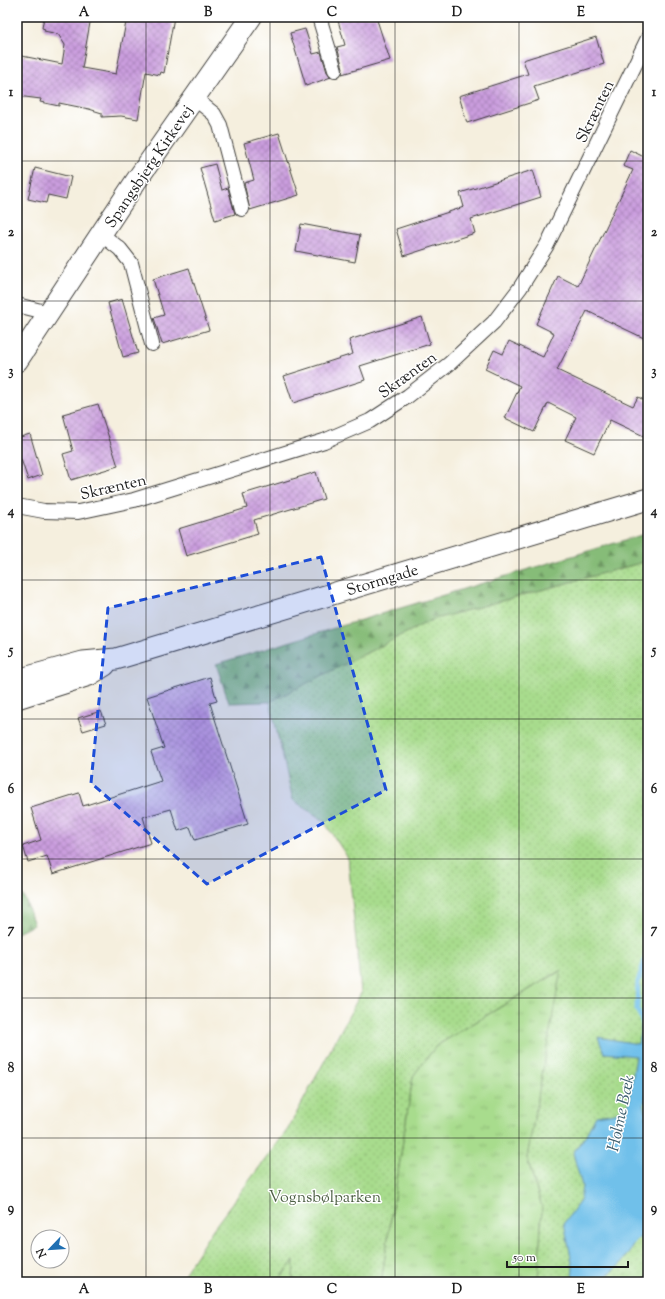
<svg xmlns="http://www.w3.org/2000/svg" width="665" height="1299" font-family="'Sorts Mill Goudy',serif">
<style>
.grass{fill:url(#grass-tufts);stroke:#627c54}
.forest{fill:url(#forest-firs);stroke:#516c4a}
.park{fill:url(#park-dots);stroke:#627c54}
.water{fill:#6fc0ea;stroke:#466e83}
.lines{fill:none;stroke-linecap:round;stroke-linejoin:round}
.stream{stroke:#6fc0ea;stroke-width:5}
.building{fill:url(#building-cross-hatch)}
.street-casing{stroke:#3d3c39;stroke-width:16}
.secondary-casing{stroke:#3d3c39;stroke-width:23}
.street{stroke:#fff;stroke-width:14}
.secondary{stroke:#fff;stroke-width:21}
.marked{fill:#1d4ed8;fill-opacity:0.2;stroke:#1d4ed8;stroke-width:3;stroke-dasharray:8 5;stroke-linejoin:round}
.grid{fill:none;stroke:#1c1c1c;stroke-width:1;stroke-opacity:0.55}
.labels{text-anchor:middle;stroke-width:3;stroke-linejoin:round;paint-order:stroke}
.street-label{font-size:16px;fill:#1c1c1c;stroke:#fff}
.park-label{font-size:16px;fill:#4d5f44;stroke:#fff}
.water-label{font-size:17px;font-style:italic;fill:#3d5e6e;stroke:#fff}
.neatline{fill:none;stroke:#1c1c1c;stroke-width:1.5}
.grid-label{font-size:13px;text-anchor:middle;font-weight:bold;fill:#1c1c1c}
</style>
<defs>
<pattern id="grass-tufts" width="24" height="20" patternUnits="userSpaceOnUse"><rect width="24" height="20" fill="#a8dc8d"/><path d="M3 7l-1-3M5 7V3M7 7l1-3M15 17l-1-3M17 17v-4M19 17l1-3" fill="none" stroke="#90bc79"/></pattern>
<pattern id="forest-firs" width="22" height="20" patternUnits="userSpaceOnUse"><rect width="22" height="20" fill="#86bc78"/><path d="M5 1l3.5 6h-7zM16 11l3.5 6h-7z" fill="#6d9862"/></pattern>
<pattern id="park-dots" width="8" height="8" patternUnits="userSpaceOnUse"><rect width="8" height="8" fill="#a8dc8d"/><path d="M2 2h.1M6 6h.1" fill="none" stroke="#90bc79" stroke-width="1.8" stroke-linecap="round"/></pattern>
<pattern id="building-cross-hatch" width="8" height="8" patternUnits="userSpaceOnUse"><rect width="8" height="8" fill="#ca9dde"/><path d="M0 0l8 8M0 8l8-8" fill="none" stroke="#a37fb3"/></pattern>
</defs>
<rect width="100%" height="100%" fill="#fff"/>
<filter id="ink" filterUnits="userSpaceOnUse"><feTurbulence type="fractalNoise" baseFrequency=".025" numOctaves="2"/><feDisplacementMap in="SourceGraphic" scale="8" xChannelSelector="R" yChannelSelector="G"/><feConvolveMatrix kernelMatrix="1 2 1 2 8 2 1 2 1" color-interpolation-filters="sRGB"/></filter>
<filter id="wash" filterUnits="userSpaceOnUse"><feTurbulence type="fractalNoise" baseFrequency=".012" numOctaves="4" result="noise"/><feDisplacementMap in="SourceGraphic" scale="16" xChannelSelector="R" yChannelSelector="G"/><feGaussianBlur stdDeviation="0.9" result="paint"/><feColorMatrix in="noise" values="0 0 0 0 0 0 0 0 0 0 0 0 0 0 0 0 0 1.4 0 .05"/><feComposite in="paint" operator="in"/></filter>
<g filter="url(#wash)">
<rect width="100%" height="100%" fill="#f5efde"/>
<!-- grass -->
<g class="grass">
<polygon points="562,970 527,1158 542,1207 538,1282 381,1282 413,1076 436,1046"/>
<polygon points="294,1259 293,1282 278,1282"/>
</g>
<!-- forest -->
<g class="forest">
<polygon points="648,533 648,561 432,620 270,702 229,703 216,664"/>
<polygon points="17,887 26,901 34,925 17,933"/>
</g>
<!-- park -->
<polygon class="park" points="648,561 648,1282 538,1282 542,1207 527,1158 561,970 436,1046 413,1076 381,1282 293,1282 294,1260 278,1282 179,1282 213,1229 288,1129 361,993 348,858 323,820 293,800 270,702 432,620"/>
<!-- water -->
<polygon class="water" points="642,1020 648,1028 648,1084 644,1107 648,1123 648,1230 636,1241 621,1264 604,1278 591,1282 572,1282 573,1267 564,1223 580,1201 582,1186 573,1153 584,1138 596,1116 615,1113 628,1105 636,1056 604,1053 598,1037 638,1044"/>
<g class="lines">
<!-- stream -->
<polyline class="stream" points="644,1026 637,1009 638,982 648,951"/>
</g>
<g id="blocks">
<!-- building -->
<g class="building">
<polygon points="44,17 91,17 82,68 116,74 127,17 174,17 164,73 161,72 160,75 146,72 138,119 121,116 102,117 102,113 89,109 59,103 59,106 40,102 41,99 17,96 17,55 62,64 65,45 58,34 44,31 45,29 42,28"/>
<polygon points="337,17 376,17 390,60 342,74 343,68 337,47 345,45"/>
<polygon points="305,29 313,54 321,52 327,72 331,77 306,86 290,33"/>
<polygon points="596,37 604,64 534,86 539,100 467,123 459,96 528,74 523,60"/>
<polygon points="279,133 299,195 250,210 244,183 254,180 244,143"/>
<polygon points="630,150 648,159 648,340 587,311 557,370 633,406 638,397 648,402 648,438 610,420 594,453 565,440 576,417 548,403 534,432 505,418 520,386 485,369 494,350 503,354 509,341 543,357 554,333 536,324 558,276 578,286 633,170 623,166"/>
<polygon points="215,164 222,190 228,188 235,214 215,220 200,168"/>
<polygon points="35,168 71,177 66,199 48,195 46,203 28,199"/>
<polygon points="533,170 541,197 471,219 475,233 404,256 396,229 464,207 460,193"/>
<polygon points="301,224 360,235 355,262 296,251"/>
<polygon points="189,268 209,330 162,344 154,318 164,315 153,279"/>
<polygon points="122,299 138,353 123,357 108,303"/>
<polygon points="422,317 430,344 360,366 365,380 293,403 284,376 353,354 349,340"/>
<polygon points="98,404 118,466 71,480 63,454 73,451 63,414"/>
<polygon points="30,434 42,475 28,480 21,459 17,461 17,438"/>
<polygon points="316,472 324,499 254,520 258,534 186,556 178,529 247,508 243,494"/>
<polygon points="210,677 217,701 210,703 248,824 195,840 190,827 178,831 171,809 143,817 151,843 53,874 47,856 28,862 23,846 41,840 31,808 79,793 83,806 161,781 151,752 164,748 147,697"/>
<polygon points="101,711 106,724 83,731 78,718"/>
</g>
</g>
</g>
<g filter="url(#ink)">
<use href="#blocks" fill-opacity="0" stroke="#3d3c39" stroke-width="1"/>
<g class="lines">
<defs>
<g id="street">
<polyline points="319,17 335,70"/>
<polyline points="194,98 214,114 220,125 242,209"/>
<polyline points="101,234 120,249 131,263 152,344"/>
<polyline points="17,305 49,313"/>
<polyline points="17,506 44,511 78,512 134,500 324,441 370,421 408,396 449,364 494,322 520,288 547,245 648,38"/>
</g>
<g id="secondary">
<polyline points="17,361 136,181 251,17"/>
<polyline points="17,680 83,662 116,659 648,499"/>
<polyline points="17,698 89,675 105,665"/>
</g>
</defs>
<!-- street casing -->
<use href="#street" class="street-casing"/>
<!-- secondary casing -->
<use href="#secondary" class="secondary-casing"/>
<!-- street -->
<use href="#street" class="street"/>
<!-- secondary -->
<use href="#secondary" class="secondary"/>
</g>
</g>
<!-- marked area -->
<path class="marked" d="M321,557L386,790L207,884L91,783L108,608Z"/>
<!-- grid -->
<path class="grid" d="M146,17V1282M270,17V1282M395,17V1282M519,17V1282M17,161H648M17,301H648M17,440H648M17,580H648M17,719H648M17,859H648M17,998H648M17,1138H648"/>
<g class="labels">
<!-- street labels -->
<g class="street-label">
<text transform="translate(594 111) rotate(-64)" y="6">Skrænten</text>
<text transform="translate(148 166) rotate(-56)" y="6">Spangsbjerg Kirkevej</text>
<text transform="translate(407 374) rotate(-36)" y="6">Skrænten</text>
<text transform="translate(113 486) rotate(-13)" y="6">Skrænten</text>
<text transform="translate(382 579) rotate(-17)" y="6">Stormgade</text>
</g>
<!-- park labels -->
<g class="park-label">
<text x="325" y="1202">Vognsbølparken</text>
</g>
<!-- water labels -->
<g class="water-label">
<text transform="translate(620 1113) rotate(-78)" y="6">Holme Bæk</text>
</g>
</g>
<!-- margin -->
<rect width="665" height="1299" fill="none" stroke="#fff" stroke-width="44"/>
<!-- north arrow -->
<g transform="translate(50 1249) rotate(245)"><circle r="19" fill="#ffffff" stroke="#a4a4a4"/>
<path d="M0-3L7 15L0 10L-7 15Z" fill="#1f6fb2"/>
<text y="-6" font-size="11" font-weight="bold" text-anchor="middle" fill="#1c1c1c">N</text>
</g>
<!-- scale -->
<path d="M507 1261v6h121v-6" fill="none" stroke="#1c1c1c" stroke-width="2"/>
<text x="513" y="1261" font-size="12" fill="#1c1c1c" stroke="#ffffff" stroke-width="3" paint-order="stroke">50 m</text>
<rect x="22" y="22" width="621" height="1255" class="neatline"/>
<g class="grid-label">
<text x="84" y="16">A</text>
<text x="208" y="16">B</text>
<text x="332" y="16">C</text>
<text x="457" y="16">D</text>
<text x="581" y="16">E</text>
<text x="11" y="96">1</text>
<text x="654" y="96">1</text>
<text x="11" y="236">2</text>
<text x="654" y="236">2</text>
<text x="11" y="375">3</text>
<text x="654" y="375">3</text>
<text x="11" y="515">4</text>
<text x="654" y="515">4</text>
<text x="11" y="654">5</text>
<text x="654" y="654">5</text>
<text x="11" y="793">6</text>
<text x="654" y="793">6</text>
<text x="11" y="933">7</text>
<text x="654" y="933">7</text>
<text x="11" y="1072">8</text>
<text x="654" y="1072">8</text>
<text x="11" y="1212">9</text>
<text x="654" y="1212">9</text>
<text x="84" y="1293">A</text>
<text x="208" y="1293">B</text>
<text x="332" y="1293">C</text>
<text x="457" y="1293">D</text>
<text x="581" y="1293">E</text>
</g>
</svg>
